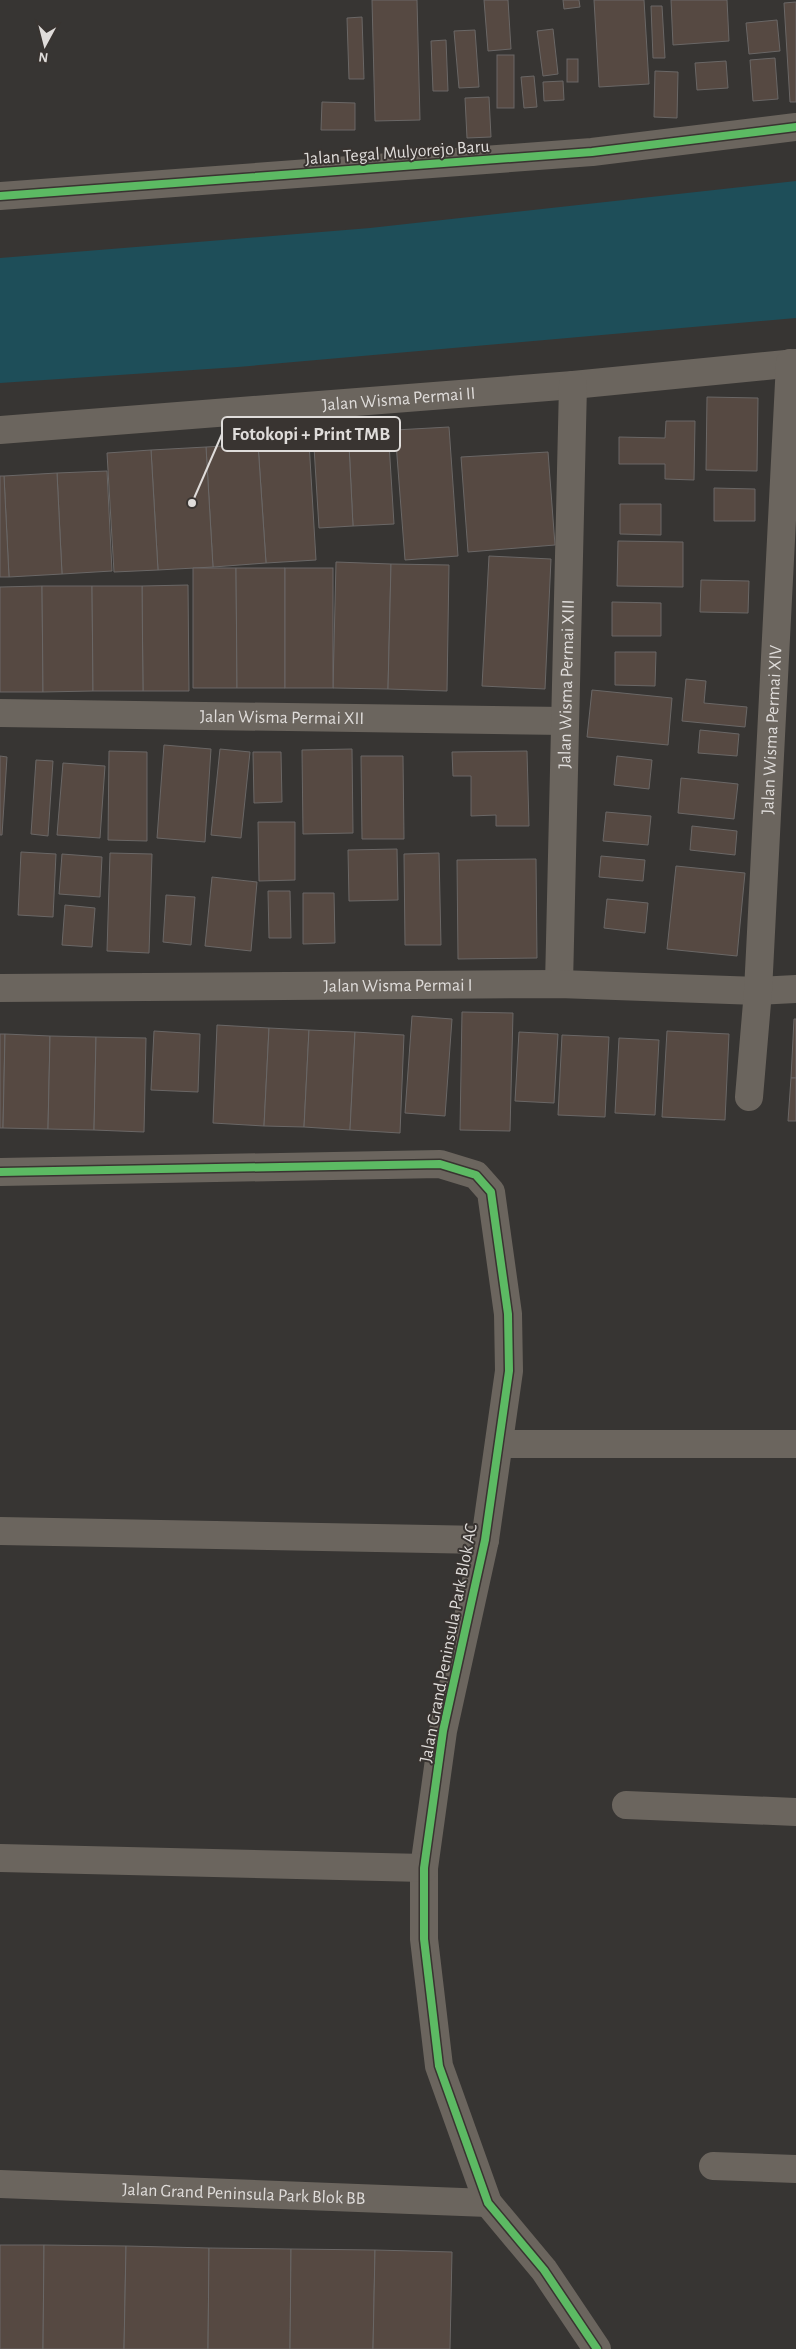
<svg xmlns="http://www.w3.org/2000/svg" width="796" height="2349" font-family="'Alegreya Sans',sans-serif">
<style>
.water{fill:#1e4e59}
.building{fill:#564942;stroke:#6a6766}
.lines{fill:none;stroke-linecap:round;stroke-linejoin:round}
.minor{stroke:#6b655e;stroke-width:28}
.cycleway-casing{stroke:#393431;stroke-width:11}
.cycleway{stroke:#5cba63;stroke-width:8}
.labels{text-anchor:middle;stroke-width:4;stroke-linejoin:round;paint-order:stroke}
.street-label{font-size:18px;fill:#dfdcda;stroke:#393431}
.leader{fill:none;stroke:#dfdcda;stroke-width:2}
.callout-dot{fill:#dfdcda;stroke:#393431;stroke-width:2}
.callout{fill:#393431;stroke:#dfdcda;stroke-width:2}
.callout-label{font-size:19px;text-anchor:middle;font-weight:bold;fill:#dfdcda}
</style>
<rect width="100%" height="100%" fill="#373533"/>
<!-- water -->
<polygon class="water" points="796,181 796,318 238,367 0,383 0,258 370,228"/>
<!-- building -->
<g class="building">
<polygon points="372,0 417,0 420,120 375,121"/>
<polygon points="484,0 508,0 511,49 488,51"/>
<polygon points="563,0 579,0 580,7 564,9"/>
<polygon points="594,0 644,0 649,84 599,87"/>
<polygon points="671,0 727,0 729,41 673,45"/>
<polygon points="796,2 796,102 790,102 784,3"/>
<polygon points="651,6 662,6 665,58 653,58"/>
<polygon points="362,17 364,79 349,79 347,18"/>
<polygon points="777,20 780,51 749,54 746,23"/>
<polygon points="553,29 558,74 543,76 537,31"/>
<polygon points="475,30 479,87 459,88 454,31"/>
<polygon points="446,40 448,91 433,91 431,41"/>
<rect x="497" y="55" width="17" height="53"/>
<polygon points="775,58 778,99 753,101 750,60"/>
<rect x="567" y="59" width="11" height="23"/>
<polygon points="726,61 728,88 697,90 695,63"/>
<polygon points="655,71 678,72 677,118 654,117"/>
<polygon points="534,76 537,107 524,108 521,77"/>
<polygon points="563,81 564,100 544,101 543,82"/>
<polygon points="489,97 491,137 467,138 465,98"/>
<polygon points="322,102 355,103 355,130 321,130"/>
<polygon points="707,397 758,398 757,471 706,470"/>
<polygon points="666,421 695,421 694,480 665,479 665,464 619,464 619,437 665,438"/>
<polygon points="449,427 458,556 405,560 395,430"/>
<polygon points="309,442 316,560 266,563 258,444"/>
<polygon points="389,443 394,524 353,526 349,445"/>
<polygon points="258,444 266,563 213,567 206,447"/>
<polygon points="349,445 353,526 319,528 314,447"/>
<polygon points="206,447 213,567 158,570 151,450"/>
<polygon points="151,450 158,570 114,572 107,453"/>
<polygon points="548,452 555,545 468,552 461,457"/>
<polygon points="107,471 112,571 62,574 57,473"/>
<polygon points="57,473 62,574 9,577 4,476"/>
<polygon points="0,476 4,476 9,577 0,577"/>
<polygon points="714,488 755,489 755,521 714,521"/>
<polygon points="620,504 661,504 661,535 620,534"/>
<polygon points="618,541 683,542 683,587 617,586"/>
<polygon points="489,556 551,559 545,689 482,686"/>
<polygon points="336,562 391,564 388,689 333,688"/>
<polygon points="391,564 449,565 447,691 388,689"/>
<polygon points="193,568 236,568 237,688 193,688"/>
<polygon points="236,568 285,568 285,688 237,688"/>
<rect x="285" y="568" width="48" height="120"/>
<polygon points="701,580 749,581 748,613 700,612"/>
<polygon points="188,585 189,691 143,691 142,586"/>
<polygon points="42,586 43,692 0,692 0,587"/>
<polygon points="42,586 92,586 93,691 43,692"/>
<polygon points="92,586 142,586 143,691 93,691"/>
<polygon points="612,602 661,603 661,636 612,636"/>
<polygon points="615,652 656,652 655,686 615,685"/>
<polygon points="686,679 706,681 704,703 747,707 745,727 682,721"/>
<polygon points="592,690 672,698 668,745 587,737"/>
<polygon points="700,730 739,734 737,756 698,753"/>
<polygon points="164,745 211,749 205,842 157,838"/>
<polygon points="220,749 250,752 241,838 211,835"/>
<polygon points="352,749 353,833 303,834 302,750"/>
<polygon points="109,751 147,752 147,841 108,840"/>
<polygon points="527,751 529,826 496,826 496,815 471,816 471,776 453,776 452,752"/>
<polygon points="253,752 281,752 282,802 254,803"/>
<polygon points="0,756 7,757 2,835 0,835"/>
<polygon points="361,756 403,756 404,839 362,839"/>
<polygon points="617,756 652,760 649,789 614,785"/>
<polygon points="36,760 53,761 48,836 31,834"/>
<polygon points="63,763 105,766 100,838 57,835"/>
<polygon points="681,778 738,784 734,819 678,813"/>
<polygon points="606,812 651,816 648,845 603,841"/>
<polygon points="258,822 295,822 295,880 259,881"/>
<polygon points="692,826 737,831 735,855 690,850"/>
<polygon points="397,849 398,900 349,901 348,850"/>
<polygon points="21,852 56,854 53,917 18,915"/>
<polygon points="110,853 152,854 149,953 107,951"/>
<polygon points="439,853 441,945 405,945 404,854"/>
<polygon points="62,854 102,857 100,897 59,894"/>
<polygon points="601,856 645,860 643,881 599,877"/>
<polygon points="536,859 537,958 458,959 457,860"/>
<polygon points="676,866 745,873 737,956 667,949"/>
<polygon points="212,877 257,882 251,951 205,946"/>
<polygon points="268,891 290,891 291,938 269,938"/>
<polygon points="303,893 334,893 335,943 303,944"/>
<polygon points="166,895 195,897 191,945 163,942"/>
<polygon points="607,899 648,903 645,933 604,928"/>
<polygon points="65,905 95,908 92,947 62,945"/>
<polygon points="462,1012 513,1013 510,1131 460,1130"/>
<polygon points="412,1016 452,1019 445,1116 405,1113"/>
<polygon points="794,1019 796,1019 796,1078 791,1078"/>
<polygon points="217,1025 269,1028 264,1126 213,1123"/>
<polygon points="269,1028 309,1030 304,1127 264,1126"/>
<polygon points="309,1030 355,1032 350,1130 304,1127"/>
<polygon points="154,1031 200,1034 198,1092 151,1090"/>
<polygon points="667,1031 729,1034 725,1120 662,1117"/>
<polygon points="355,1032 404,1035 400,1133 350,1130"/>
<polygon points="519,1032 558,1034 554,1103 515,1101"/>
<polygon points="0,1034 5,1034 3,1128 0,1128"/>
<polygon points="5,1034 50,1036 48,1129 3,1128"/>
<polygon points="562,1035 609,1037 605,1117 558,1115"/>
<polygon points="50,1036 96,1037 94,1130 48,1129"/>
<polygon points="96,1037 146,1038 144,1132 94,1130"/>
<polygon points="619,1038 659,1040 655,1115 615,1113"/>
<polygon points="791,1078 796,1078 796,1121 788,1121"/>
<polygon points="0,2245 44,2245 43,2349 0,2349"/>
<polygon points="44,2245 126,2246 124,2349 43,2349"/>
<polygon points="126,2246 209,2248 208,2349 124,2349"/>
<polygon points="209,2248 291,2249 290,2349 208,2349"/>
<polygon points="291,2249 375,2250 373,2349 290,2349"/>
<polygon points="375,2250 452,2252 450,2349 373,2349"/>
</g>
<g class="lines">
<!-- minor -->
<g class="minor">
<polyline points="0,196 592,152 796,127"/>
<path id="s1" d="M0,430L573,385L796,363"/>
<path id="s2" d="M0,713L564,721"/>
<path id="s3" d="M559,984L573,385"/>
<path id="s4" d="M0,988L559,984L758,991L796,989"/>
<path id="s5" d="M749,1097L758,991L790,363"/>
<polyline points="0,1172 440,1164 476,1175 491,1192 508,1314 509,1371 485,1540 443,1731 424,1868 424,1939 439,2066 488,2203 544,2270 597,2349"/>
<polyline points="499,1444 796,1444"/>
<polyline points="0,1531 485,1540"/>
<polyline points="626,1805 796,1812"/>
<polyline points="0,1858 424,1868"/>
<polyline points="713,2166 796,2169"/>
<path id="s6" d="M0,2184L488,2203"/>
</g>
<defs>
<g id="cycleway">
<polyline points="0,196 592,152 796,127"/>
<polyline points="0,1172 440,1164 476,1175 491,1192 508,1314 509,1371 485,1540 443,1731 424,1868 424,1939 439,2066 488,2203 544,2270 597,2349"/>
</g>
</defs>
<!-- cycleway casing -->
<use href="#cycleway" class="cycleway-casing"/>
<!-- cycleway -->
<use href="#cycleway" class="cycleway"/>
</g>
<g class="labels">
<!-- street labels -->
<g class="street-label">
<text transform="translate(397 152) rotate(-4)" y="6">Jalan Tegal Mulyorejo Baru</text>
<text dy="6" stroke="none"><textPath href="#s1" startOffset="400">Jalan Wisma Permai II</textPath></text>
<text dy="6" stroke="none"><textPath href="#s3" startOffset="300">Jalan Wisma Permai XIII</textPath></text>
<text dy="6" stroke="none"><textPath href="#s2" startOffset="282">Jalan Wisma Permai XII</textPath></text>
<text dy="6" stroke="none"><textPath href="#s5" startOffset="368">Jalan Wisma Permai XIV</textPath></text>
<text dy="6" stroke="none"><textPath href="#s4" startOffset="398">Jalan Wisma Permai I</textPath></text>
<text transform="translate(448 1643) rotate(-79)" y="6">Jalan Grand Peninsula Park Blok AC</text>
<text dy="6" stroke="none"><textPath href="#s6" startOffset="244">Jalan Grand Peninsula Park Blok BB</textPath></text>
</g>
</g>
<!-- callouts -->
<path class="leader" d="M192 503L222 434"/>
<circle class="callout-dot" cx="192" cy="503" r="5"/>
<rect class="callout" x="222" y="417" width="178" height="34" rx="5"/>
<g class="callout-label">
<text x="311" y="440">Fotokopi + Print TMB</text>
</g>
<!-- north arrow -->
<g transform="translate(45 45) rotate(187)" stroke="#393431" stroke-width="4" paint-order="stroke">
<path d="M0-4L9 19L0 12L-9 19Z" fill="#dfdcda"/>
<text y="-8" font-size="14" font-weight="bold" text-anchor="middle" fill="#dfdcda">N</text>
</g>
</svg>
